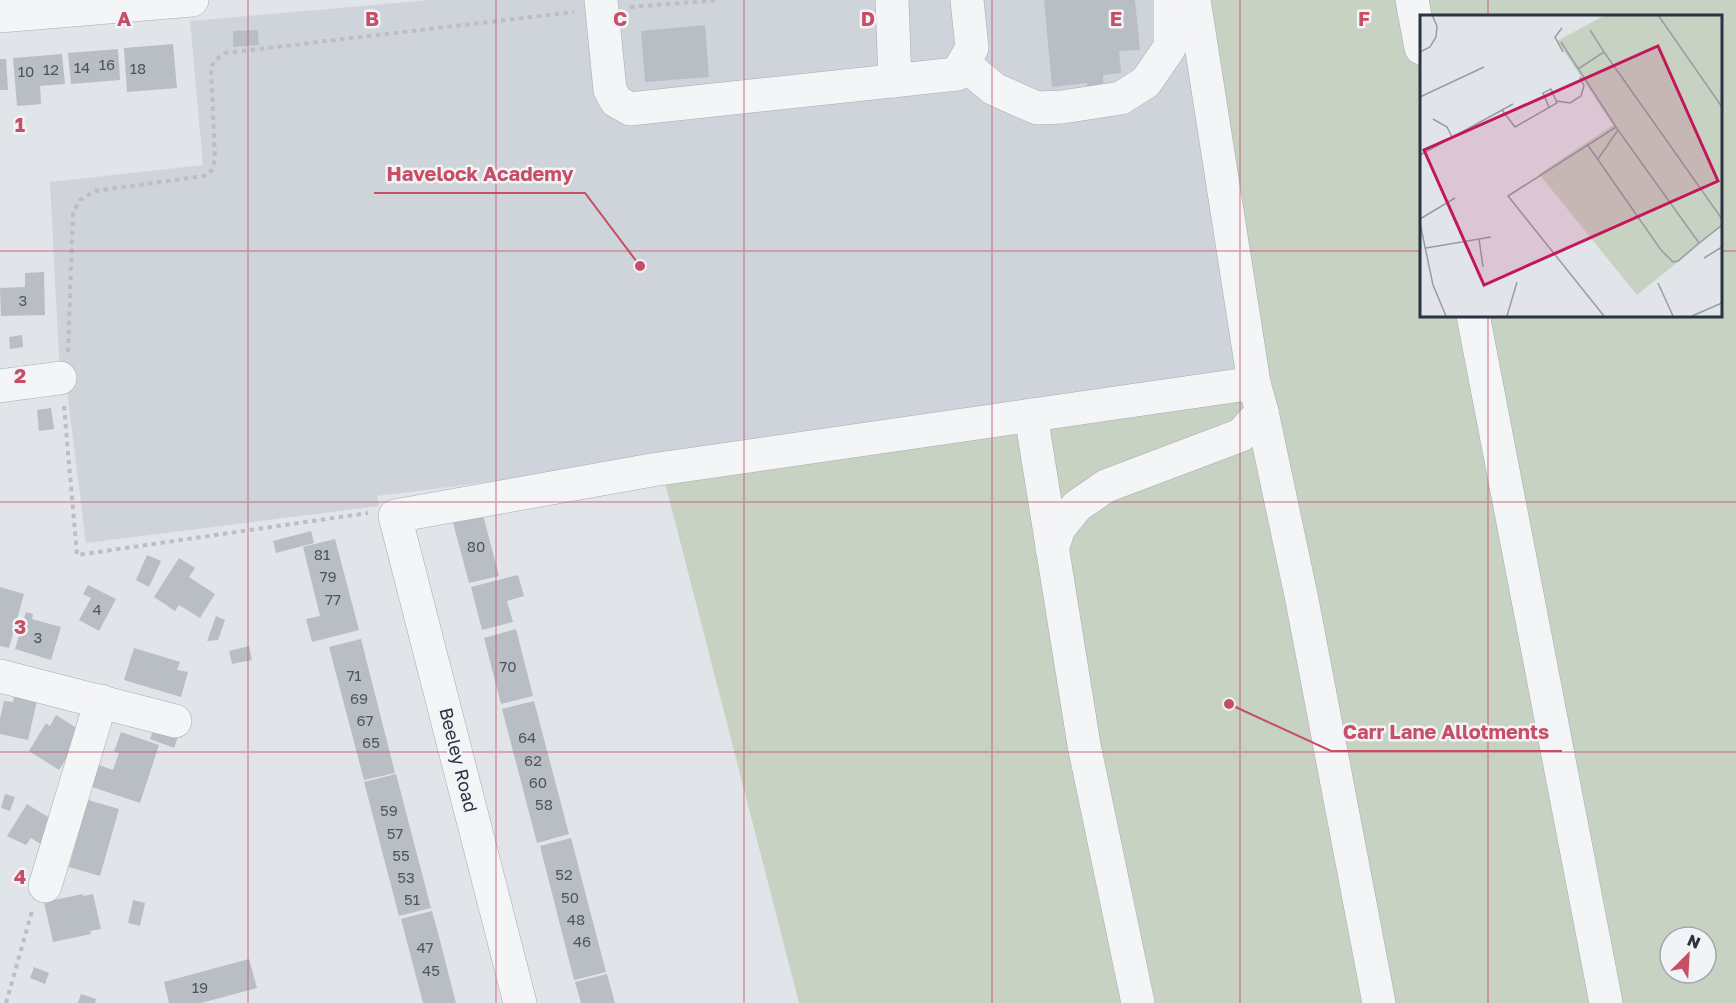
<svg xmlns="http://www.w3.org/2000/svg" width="1736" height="1003" font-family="'Golos Text',sans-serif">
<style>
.built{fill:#cfd4db}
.green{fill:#c7d2c3;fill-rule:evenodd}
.building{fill:#b9bec5}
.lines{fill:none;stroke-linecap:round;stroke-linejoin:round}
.minor-casing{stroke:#a6abb3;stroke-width:34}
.path{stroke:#bbbfc4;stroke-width:4;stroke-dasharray:4.5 4.5;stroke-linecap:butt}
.minor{stroke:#f4f5f7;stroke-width:33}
.grid{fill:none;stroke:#c64e65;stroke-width:1.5;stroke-opacity:0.55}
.labels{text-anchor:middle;stroke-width:5;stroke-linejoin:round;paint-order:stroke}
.number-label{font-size:15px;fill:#4e5661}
.street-label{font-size:18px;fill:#2a3340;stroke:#f1f3f6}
.inset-road{fill:none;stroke:#989da5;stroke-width:1.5}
.view{fill:#c2185b;fill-opacity:0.15;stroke:#c2185b;stroke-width:3}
.inset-edge{fill:none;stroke:#2a3340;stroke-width:3}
.grid-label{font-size:20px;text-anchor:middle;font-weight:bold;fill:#c64e65;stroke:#f1f3f6;stroke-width:5;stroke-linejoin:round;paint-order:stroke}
.leader{fill:none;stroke:#c64e65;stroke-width:2}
.callout-dot{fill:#c64e65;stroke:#f1f3f6;stroke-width:2}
.callout-label{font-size:20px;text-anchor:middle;font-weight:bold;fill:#c64e65;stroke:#f1f3f6;stroke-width:5;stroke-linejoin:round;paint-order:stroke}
</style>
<rect width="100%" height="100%" fill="#e1e4e9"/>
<!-- built -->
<polygon class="built" points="430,0 1180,0 1244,370 650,462 377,496 379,506 86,543 67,390 60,378 50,182 203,165 190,21"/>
<!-- green -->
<path class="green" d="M1180,0H1736V1003H799L662,471L1244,369ZM1421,16H1720V315H1421ZM1670,937H1706V973H1670Z"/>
<!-- building -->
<g class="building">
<polygon points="1044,0 1135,0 1140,50 1119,51 1121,73 1103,75 1104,91 1087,92 1087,83 1052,87"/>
<polygon points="705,25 709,77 645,82 641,31"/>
<polygon points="258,30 259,45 233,47 233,31"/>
<polygon points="173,44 177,88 127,92 124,48"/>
<polygon points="118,49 120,80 71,84 68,53"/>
<polygon points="62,54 65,84 40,86 41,104 17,106 13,58"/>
<polygon points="0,59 6,59 8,90 0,90"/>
<polygon points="44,272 45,315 1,316 0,288 25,287 25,273"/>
<polygon points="22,335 23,347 10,349 9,337"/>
<polygon points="51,408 54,429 39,431 37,410"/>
<polygon points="482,511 499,576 469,583 452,519"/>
<polygon points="311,531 314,543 276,553 273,541"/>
<polygon points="335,539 359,630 312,642 306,619 320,616 303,547"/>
<polygon points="147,555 161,561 149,587 136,580"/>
<polygon points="179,558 195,568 189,577 215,594 200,618 179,605 175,611 154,597"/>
<polygon points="518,575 524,596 507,601 513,622 482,630 471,587"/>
<polygon points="88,585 116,599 99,631 79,620 91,598 83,594"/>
<polygon points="0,587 24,594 9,648 0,646"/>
<polygon points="26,612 33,614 32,619 61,627 51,660 15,649"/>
<polygon points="216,616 225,620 218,640 207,641"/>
<polygon points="516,629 533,696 501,704 484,638"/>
<polygon points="361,639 395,773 364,780 329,647"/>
<polygon points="249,646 252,660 232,664 229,651"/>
<polygon points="134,648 180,662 177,670 188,672 181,697 124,680"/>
<polygon points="16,687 39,692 28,740 0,734 0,719 4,701 13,702"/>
<polygon points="534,701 569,834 537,843 502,709"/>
<polygon points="56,715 80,730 77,742 59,770 29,751 46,723 50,726"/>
<polygon points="155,725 179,734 174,748 150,739"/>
<polygon points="121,732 159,745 140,803 92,787 99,765 113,770 119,753 114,752"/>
<polygon points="396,774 431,908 399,916 364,782"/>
<polygon points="5,794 15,797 10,811 1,808"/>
<polygon points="88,800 119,809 100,876 69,867"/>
<polygon points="27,804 56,822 42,845 31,838 26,845 7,836"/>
<polygon points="571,838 606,972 574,980 540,846"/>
<polygon points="83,894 83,896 93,894 101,929 90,931 91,934 53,942 44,902"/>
<polygon points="133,900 145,903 140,926 128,923"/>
<polygon points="432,911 438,933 456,1003 423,1003 401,919"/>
<polygon points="249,959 257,988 201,1003 169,1003 164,982"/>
<polygon points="34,967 49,973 45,984 30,978"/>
<polygon points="607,974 615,1003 581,1003 575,982"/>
<polygon points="81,994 96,999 95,1003 78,1003"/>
</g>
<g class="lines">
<defs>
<g id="minor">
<polyline points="601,0 610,90 616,101 630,109 957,74 972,48 967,0"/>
<polyline points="892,0 895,81"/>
<polyline points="1412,0 1421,48"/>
<polyline points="0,16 192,0"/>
<polyline points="964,64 994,89 1037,108 1062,107 1121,98 1146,82 1170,47 1170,0"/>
<polyline points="1473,315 1606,1003"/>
<polyline points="0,386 60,378"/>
<polyline points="1262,412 1302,600 1379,1003"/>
<polyline points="1031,415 1084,745 1138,1003"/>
<polyline points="1052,549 1059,528 1077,506 1106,486 1241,435 1262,412 1254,383 1194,0"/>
<polyline points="0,676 175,721"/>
<polyline points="45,886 101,701"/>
<polyline points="520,1003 395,516 652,470 1254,383"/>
</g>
</defs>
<!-- minor casing -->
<use href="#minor" class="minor-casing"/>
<!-- path -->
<g class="path">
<polyline points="630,7 720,0"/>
<polyline points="68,352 73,213 80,200 95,191 204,176 212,170 215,160 211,67 215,60 225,53 574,12"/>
<polyline points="64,406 77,555 368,513"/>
<polyline points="6,1003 32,911"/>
</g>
<!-- minor -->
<use href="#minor" class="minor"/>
</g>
<!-- grid -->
<path class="grid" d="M248,0V1003M496,0V1003M744,0V1003M992,0V1003M1240,0V1003M1488,0V16M0,251H1421M1720,251H1736M1488,315V1003M0,502H1736M0,752H1736"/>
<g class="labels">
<!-- number labels -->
<g class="number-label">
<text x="107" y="70">16</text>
<text x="82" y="73">14</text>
<text x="138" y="74">18</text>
<text x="51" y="75">12</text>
<text x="26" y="77">10</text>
<text x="23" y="306">3</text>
<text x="476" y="552">80</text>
<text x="322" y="560">81</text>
<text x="328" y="582">79</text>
<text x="333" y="605">77</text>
<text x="97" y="615">4</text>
<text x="38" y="643">3</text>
<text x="508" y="672">70</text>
<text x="354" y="681">71</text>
<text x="359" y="704">69</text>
<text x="365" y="726">67</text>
<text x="527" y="743">64</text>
<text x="371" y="748">65</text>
<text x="533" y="766">62</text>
<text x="538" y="788">60</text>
<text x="544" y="810">58</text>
<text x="389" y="816">59</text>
<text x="395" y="839">57</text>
<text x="401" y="861">55</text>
<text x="564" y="880">52</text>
<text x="406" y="883">53</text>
<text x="570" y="903">50</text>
<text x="412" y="905">51</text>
<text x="576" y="925">48</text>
<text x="582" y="947">46</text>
<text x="425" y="953">47</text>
<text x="431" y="976">45</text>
<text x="200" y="993">19</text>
</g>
<!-- street labels -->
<g class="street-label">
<text transform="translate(458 760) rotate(76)" y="6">Beeley Road</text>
</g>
</g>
<!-- overview -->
<g transform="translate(1420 15)">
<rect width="302" height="302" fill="#e1e4e9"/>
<path d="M185,0H301V212L217,280L119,159L193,110L137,26Z" fill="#c7d2c3"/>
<path class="inset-road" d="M238,0L302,92M142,13L135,22L143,37M141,27L198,115L178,144M0,37L10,32L16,22L17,11L12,0M184,37L302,204M158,54L184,37L170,15M0,82L64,52M137,86L150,88L161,81L164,71L160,62M82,95L95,112L137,88L131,74L123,78L129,92M13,104L27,112L32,122M167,129L241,235L253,247L258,246L279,228L198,115M0,140L93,89M0,204L35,183M0,208L13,270L26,301M59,224L63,252M278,229L302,210M6,233L71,222M284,243L302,232M238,268L253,301M87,301L97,267M184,301L88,181L196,112M272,301L302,288"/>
<path class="view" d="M238,31L298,166L64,270L4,135Z"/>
<rect width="302" height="302" class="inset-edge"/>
</g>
<g class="grid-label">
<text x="124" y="26">A</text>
<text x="372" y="26">B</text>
<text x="620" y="26">C</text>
<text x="868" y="26">D</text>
<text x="1116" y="26">E</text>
<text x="1364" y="26">F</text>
<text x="20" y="132">1</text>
<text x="20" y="383">2</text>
<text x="20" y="634">3</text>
<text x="20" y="884">4</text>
</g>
<!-- callouts -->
<path class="leader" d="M640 266L585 193H374M1229 704L1331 751H1562"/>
<g class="callout-dot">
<circle cx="640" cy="266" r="6"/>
<circle cx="1229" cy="704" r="6"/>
</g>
<g class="callout-label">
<text x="480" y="181">Havelock Academy</text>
<text x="1446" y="739">Carr Lane Allotments</text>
</g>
<!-- north arrow -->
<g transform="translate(1688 955) rotate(24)"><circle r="28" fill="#f1f3f6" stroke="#a1a6ad" stroke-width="1.5"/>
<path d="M0-4.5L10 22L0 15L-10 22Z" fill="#c64e65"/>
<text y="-9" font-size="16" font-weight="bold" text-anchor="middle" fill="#2a3340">N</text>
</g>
</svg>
